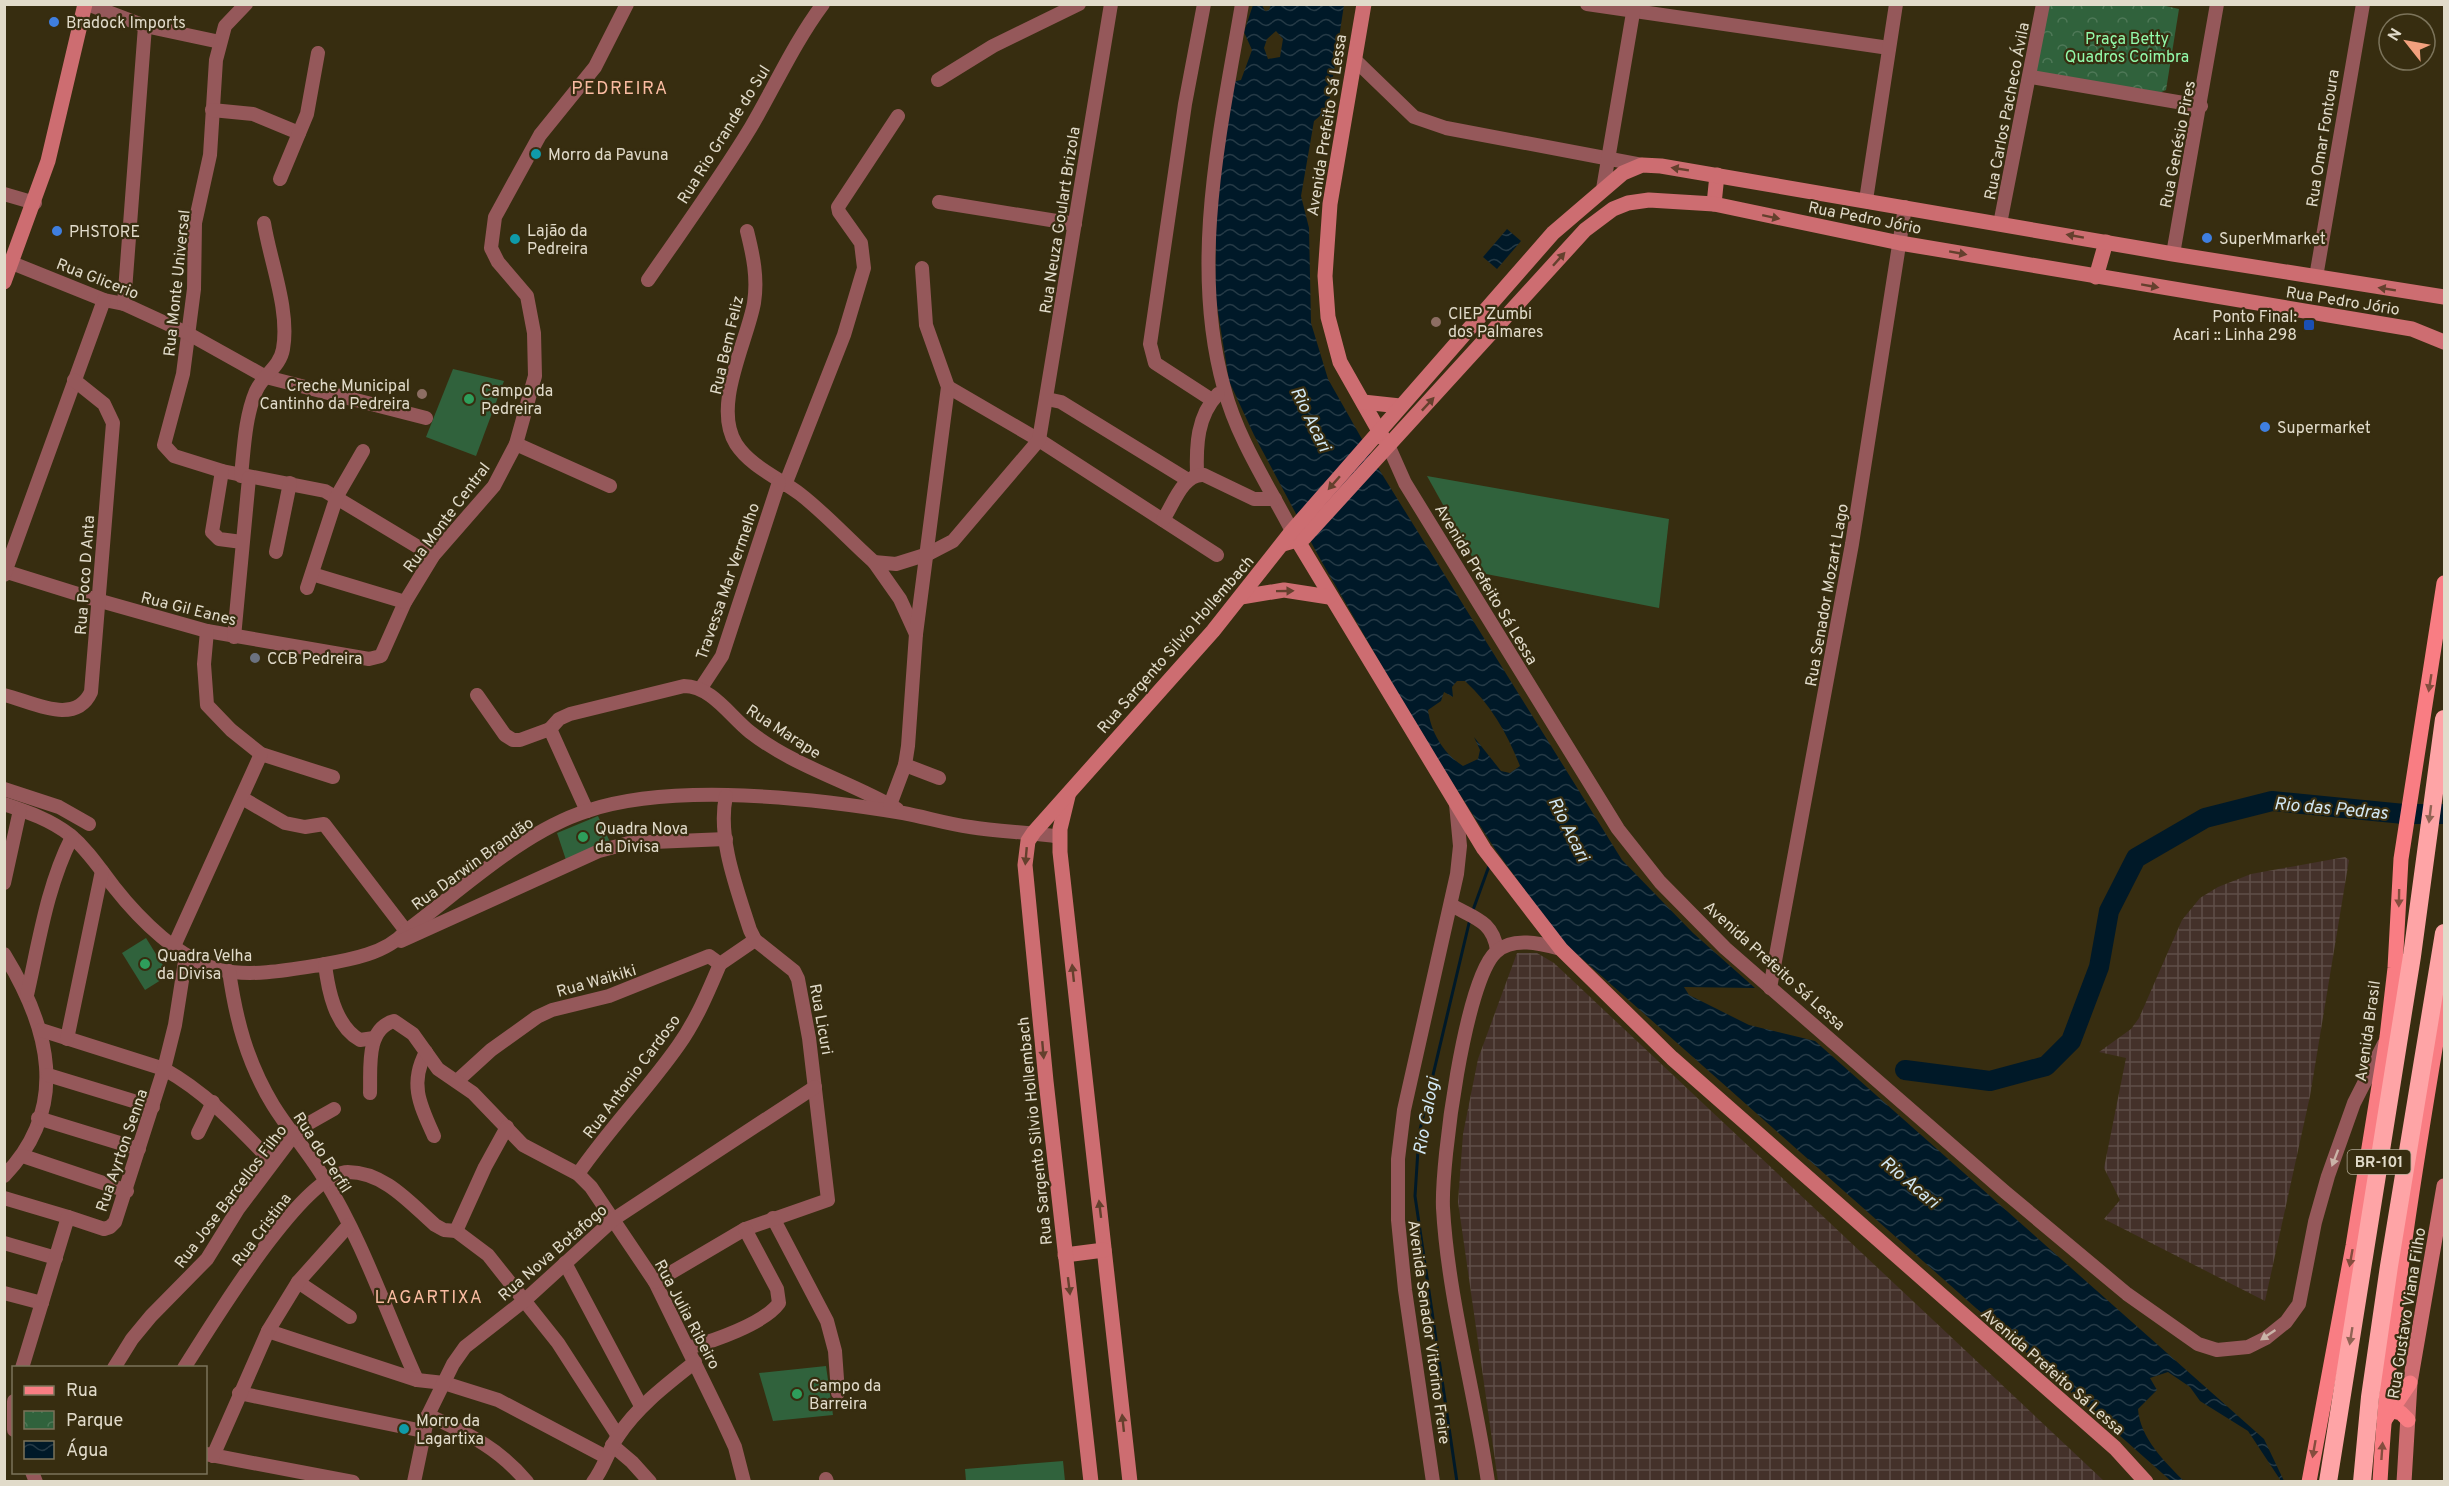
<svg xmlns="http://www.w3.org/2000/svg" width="2449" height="1486" font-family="Overpass,sans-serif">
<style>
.industrial{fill:url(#industrial-grid)}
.grass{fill:#30623c}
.park{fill:url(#park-crowns)}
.water{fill:url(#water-waves);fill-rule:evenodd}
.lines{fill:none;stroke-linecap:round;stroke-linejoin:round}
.stream{stroke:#001928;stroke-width:3}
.river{stroke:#001928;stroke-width:20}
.street{stroke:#95585a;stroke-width:14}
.secondary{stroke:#cd6d71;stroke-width:15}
.primary{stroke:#f97d83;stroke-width:15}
.highway{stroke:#fea4a6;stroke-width:18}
.oneway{fill:#64402d}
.oneway2{fill:#854d3e}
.oneway3{fill:#916354}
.oneway4{fill:#cab4a8}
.shop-dot{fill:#3f7fe0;stroke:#372d10;stroke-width:2}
.culture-dot{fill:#0f9aa8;stroke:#372d10;stroke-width:2}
.education-dot{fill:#8d6e63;stroke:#372d10;stroke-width:2}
.transit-dot{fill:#1a4fb4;stroke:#372d10;stroke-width:2}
.leisure-dot{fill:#2e9e5b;stroke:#372d10;stroke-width:2}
.worship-dot{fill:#6b7280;stroke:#372d10;stroke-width:2}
.labels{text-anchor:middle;stroke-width:4.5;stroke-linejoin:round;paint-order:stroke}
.shield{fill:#372d10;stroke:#aea792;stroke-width:1.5}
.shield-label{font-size:15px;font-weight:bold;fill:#e1dbca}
.poi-label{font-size:16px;fill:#e1dbca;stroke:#372d10;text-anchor:start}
.park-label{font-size:16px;fill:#93fbab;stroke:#372d10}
.street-label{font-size:16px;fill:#e1dbca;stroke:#372d10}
.neighbourhood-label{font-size:18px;letter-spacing:1.5px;fill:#fabca2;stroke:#372d10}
.water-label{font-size:18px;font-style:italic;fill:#d2e8f5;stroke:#372d10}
</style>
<defs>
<pattern id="industrial-grid" width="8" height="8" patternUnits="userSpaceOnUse" patternTransform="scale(1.5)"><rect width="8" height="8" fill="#44312a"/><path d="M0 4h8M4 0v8" fill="none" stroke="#5f4e48"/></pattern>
<pattern id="park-crowns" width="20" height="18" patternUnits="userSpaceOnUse" patternTransform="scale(1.5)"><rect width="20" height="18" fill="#30623c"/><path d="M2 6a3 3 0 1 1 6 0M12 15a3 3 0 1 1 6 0" fill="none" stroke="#4e7857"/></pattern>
<pattern id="water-waves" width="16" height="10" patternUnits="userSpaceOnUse" patternTransform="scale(1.5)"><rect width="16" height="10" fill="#001928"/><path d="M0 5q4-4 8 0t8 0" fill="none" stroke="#253a46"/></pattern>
</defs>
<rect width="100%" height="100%" fill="#372d10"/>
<!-- industrial -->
<g class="industrial">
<polygon points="2345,857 2349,860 2310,1096 2265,1301 2104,1219 2120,1200 2104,1168 2126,1058 2099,1052 2131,1029 2139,1018 2182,920 2200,898 2218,887 2251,874"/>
<polygon points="1517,953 1537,953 1554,963 2104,1481 1498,1481 1458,1202 1463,1134 1478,1059"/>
</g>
<!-- grass -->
<g class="grass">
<polygon points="453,369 504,381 476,456 426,437"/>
<polygon points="1427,476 1669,519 1659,608 1481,573"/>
<polygon points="598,816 610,842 566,860 557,833"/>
<polygon points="146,938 169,975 145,990 122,953"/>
<polygon points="826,1366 833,1415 773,1421 759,1373"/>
<polygon points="1063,1461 1065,1481 966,1481 965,1469"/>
</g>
<!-- park -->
<polygon class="park" points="2157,4 2179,9 2166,90 2157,94 2037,75 2035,67 2046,5"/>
<!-- water -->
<g class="water">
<path d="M1253,5H1262L1265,11L1269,10L1271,5H1344L1326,123L1321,115L1314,121L1301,196L1309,228L1311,323L1328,379L1380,471L1622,860L1693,933L1755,988L1684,987L1689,995L1749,1025L1815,1041L2264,1439L2284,1481H2281L2248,1431L2200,1401L2190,1387L2168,1372L2150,1378L2157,1390L2138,1409C2140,1438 2165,1462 2184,1481H2171L1561,940L1495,849L1423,737L1319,557L1254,435L1229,381L1215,293L1217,173L1232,82L1241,80L1252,50L1244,32ZM1276,31L1283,39L1280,57L1268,59L1264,48L1267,39ZM1457,681H1465C1491,705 1507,733 1520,766L1510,773L1501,771L1474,737L1480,750L1478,759L1463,766C1444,754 1431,733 1428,710L1441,701L1444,692L1453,697L1452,687Z"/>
<polygon points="1507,229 1521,241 1497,269 1483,257"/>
</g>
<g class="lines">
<!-- stream -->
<g class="stream">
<polyline points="1473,910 1489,866"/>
<polyline points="1457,1482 1415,1196 1419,1134 1470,919"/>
</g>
<!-- river -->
<polyline class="river" points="1905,1070 1990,1081 2046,1066 2071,1041 2099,967 2109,911 2136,858 2205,818 2272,801 2404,814 2444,814"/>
<!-- street -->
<g class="street">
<polyline points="87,4 145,26 220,42"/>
<polyline points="246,4 225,26 216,60 210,155 195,223 194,289 183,374 164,445 174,456 222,471 325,491 433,556"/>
<polyline points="1204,4 1185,104 1150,344 1155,363 1212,400"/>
<path d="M1242,4C1221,128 1189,263 1224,388C1237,438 1268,485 1292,531"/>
<polyline points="1587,4 1889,48"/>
<polyline points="1355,60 1414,117 1446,128 1642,165"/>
<polyline points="2031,77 2201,106"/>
<polyline points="938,80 993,46 1079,4"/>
<polyline points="212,110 253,114 299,133"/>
<polyline points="280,179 307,114 318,53"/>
<polyline points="1603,189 1634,7"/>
<polyline points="4,194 35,203"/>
<polyline points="1866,200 1896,4"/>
<polyline points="939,202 1075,224"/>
<polyline points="2000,224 2043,4"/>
<path d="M747,231C753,255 758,278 754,303C747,342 712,406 736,444C751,467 779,478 800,494C826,514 849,540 874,562"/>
<polyline points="2173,254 2217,4"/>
<polyline points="12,263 104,300 124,304 187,333 266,377 426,418"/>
<polyline points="2316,277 2363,4"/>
<path d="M648,280C683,229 719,180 751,127C775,86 794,43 823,4"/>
<polyline points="124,304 145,26"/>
<polyline points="948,387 1039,440 1217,555"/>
<polyline points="1047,399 1061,402 1188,480"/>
<polyline points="516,444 610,486"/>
<polyline points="1389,447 1405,483 1618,829 1660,882 1725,948 2005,1192 2127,1294 2198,1344 2217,1350 2248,1347 2266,1338 2286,1322 2299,1304 2315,1222 2328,1176 2354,1103 2384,1044"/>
<polyline points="222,471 212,532 219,539 242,542"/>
<path d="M1197,475C1196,445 1197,416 1218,394"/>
<path d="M241,476C244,448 245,417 256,391C263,375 280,367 283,349C290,310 270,261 264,223"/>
<polyline points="785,485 844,335 864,268 861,243 839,212 838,207 898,116"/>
<path d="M1163,520C1173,505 1183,473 1204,475L1254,499H1275"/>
<polyline points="276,552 290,483"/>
<polyline points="4,571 97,600 207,631 369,659 381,656 405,602 433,556 494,486 516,444 535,376 534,333 527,296 498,262 491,248 495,217 540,135 595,67 627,4"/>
<polyline points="312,574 405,602"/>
<polyline points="4,575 104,300"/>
<polyline points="307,588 337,496 363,451"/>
<polyline points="207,631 204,664 207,705 231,730 261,754 333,777"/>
<polyline points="916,634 900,599 874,562 896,564 928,554 953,541 1039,440 1111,4"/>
<polyline points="234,637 249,478"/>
<polyline points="701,688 722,656 779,482"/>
<path d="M4,695C31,701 75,727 91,692L113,423L104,404L74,380"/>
<path d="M477,695L505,735L513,740H520L550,729L559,719L570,714L684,686C711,686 730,716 750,732C795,767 849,781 897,809"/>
<polyline points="550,729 587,811"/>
<polyline points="905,765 939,778"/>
<polyline points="4,789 59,807 89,824"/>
<polyline points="242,798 285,823 305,827 324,824 406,931"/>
<path d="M4,804C28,812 51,820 70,835C88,850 100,869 114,887C140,920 179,959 220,970C251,977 289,970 320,965C349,960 386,954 406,931C460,891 523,831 587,811C674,782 813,798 903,813C925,817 947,824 970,827C1000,832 1030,832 1060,837"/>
<polyline points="890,805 905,765 908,746 916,634 948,387 926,325 922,268"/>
<polyline points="4,883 20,810"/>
<path d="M1451,905C1474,918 1493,921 1497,950"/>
<polyline points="401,941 599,851 629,843 726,839"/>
<polyline points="174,946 261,754"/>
<path d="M4,954C49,1027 71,1107 4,1176"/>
<path d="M325,964C328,990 335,1026 360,1040L374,1038"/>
<path d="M229,971C236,1020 247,1062 273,1105C289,1131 310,1154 325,1180C363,1242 387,1314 417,1380"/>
<polyline points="1770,988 1852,544 1905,207"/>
<path d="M27,995C39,942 47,886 72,837"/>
<path d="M41,1030L164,1069C207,1093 238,1127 272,1162"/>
<polyline points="67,1039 102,871"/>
<path d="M426,1052C409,1084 420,1105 434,1136"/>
<polyline points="48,1075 153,1107"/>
<polyline points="457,1081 491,1050 537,1017 552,1010 609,996 709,956 720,964 755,940"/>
<path d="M370,1093C371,1070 365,1029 394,1021L413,1034L438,1069L473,1093L523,1145L578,1174L591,1187L655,1282L722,1419L735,1447L744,1482"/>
<polyline points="38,1118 139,1149"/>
<polyline points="198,1133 213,1102"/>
<polyline points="23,1156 127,1191"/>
<path d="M578,1174C609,1129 647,1090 678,1046C696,1021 708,992 720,964"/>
<polyline points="4,1198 68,1217"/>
<polyline points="773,1218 827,1321 835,1351 838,1393"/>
<polyline points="456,1231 485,1167 507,1127"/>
<polyline points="4,1243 56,1258"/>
<polyline points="565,1263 641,1406"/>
<polyline points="298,1282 350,1317"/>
<path d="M655,1282L745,1229L828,1200L809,1038L798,979L794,971L755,940L750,930C737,889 717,838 726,796"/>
<polyline points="4,1293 42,1303"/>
<polyline points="268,1331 417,1380 444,1383 498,1400 606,1457"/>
<path d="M688,1348C713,1341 764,1324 779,1303L777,1289L745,1229"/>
<polyline points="22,1368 68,1217 104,1229 110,1227 115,1222 164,1069 175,1025 186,955"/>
<polyline points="114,1368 132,1339 151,1316 207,1259 238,1209 293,1136 304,1126 334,1109"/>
<path d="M184,1368C210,1328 302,1173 348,1172C384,1172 410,1203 435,1225L444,1230L456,1231L488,1255L558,1343L618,1436"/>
<polyline points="239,1393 423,1431"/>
<polyline points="14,1401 14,1430"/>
<path d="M428,1415C468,1434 498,1447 527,1482"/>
<polyline points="612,1445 632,1462 650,1482"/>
<polyline points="206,1454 353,1482"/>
<polyline points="213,1456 268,1331 298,1282 349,1225"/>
<polyline points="32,1472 36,1482"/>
<polyline points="826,1479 827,1482"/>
<polyline points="414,1482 428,1415 453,1364 465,1347 525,1300 614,1219 815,1087"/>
<path d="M593,1482C604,1468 608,1451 618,1436C638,1406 666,1385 695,1362"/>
<polyline points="1433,1482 1405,1290 1398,1220 1398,1159 1404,1110 1457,874 1460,846 1456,804"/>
<path d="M1488,1482C1475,1392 1448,1298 1443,1208C1441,1163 1465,980 1496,952C1513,936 1542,944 1561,949"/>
</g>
<!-- secondary -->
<g class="secondary">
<polyline points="1364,4 1330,204 1325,276 1328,317 1340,362 1383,438"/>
<polyline points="1714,204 1717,175"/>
<polyline points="2096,277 2106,242"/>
<polyline points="4,282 48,161 85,4"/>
<polyline points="1363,402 1400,406"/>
<polyline points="1293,533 1484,849 1561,949 1672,1058 2115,1448 2146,1482"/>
<polyline points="1283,544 1304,538 1585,230 1613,209 1628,203 1649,200 1714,204 1900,243 2412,329 2444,342"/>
<polyline points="1241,597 1284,590 1329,597"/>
<polyline points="1068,796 1060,829 1060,852 1130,1482"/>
<polyline points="1065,1255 1104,1250"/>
<polyline points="1091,1482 1046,1081 1025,865 1028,841 1034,832 1213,631 1292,531 1553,233 1623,173 1642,165 1661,166 2173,254 2444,297"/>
<polyline points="2404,1482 2410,1383 2444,1186"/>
</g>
<!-- primary -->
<g class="primary">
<polyline points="2393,1411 2401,1413 2408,1420"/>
<polyline points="2384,1421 2410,1383"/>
<polyline points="2309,1482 2353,1246 2387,1037 2395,968 2401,859 2444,583"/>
<path d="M2380,1482C2389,1318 2417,1156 2444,995"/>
</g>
<!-- highway -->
<g class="highway">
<polyline points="2328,1482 2412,956 2444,719"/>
<polyline points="2362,1482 2370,1397 2389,1266 2444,933"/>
</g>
</g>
<!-- one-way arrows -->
<defs><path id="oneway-solid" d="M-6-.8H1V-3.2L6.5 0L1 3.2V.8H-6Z" transform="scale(1.5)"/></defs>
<g class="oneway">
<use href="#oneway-solid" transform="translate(1680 169) rotate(-171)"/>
<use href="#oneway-solid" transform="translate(1771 217) rotate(12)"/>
<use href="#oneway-solid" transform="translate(2075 236) rotate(-170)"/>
<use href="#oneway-solid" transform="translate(1958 253) rotate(10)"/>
<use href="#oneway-solid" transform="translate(1559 259) rotate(-48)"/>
<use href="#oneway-solid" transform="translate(2150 286) rotate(10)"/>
<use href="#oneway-solid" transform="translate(2387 289) rotate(-171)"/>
<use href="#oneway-solid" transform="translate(1428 404) rotate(-47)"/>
<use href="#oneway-solid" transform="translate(1334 483) rotate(131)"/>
<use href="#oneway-solid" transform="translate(1285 591) rotate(-1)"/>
<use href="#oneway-solid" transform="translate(1026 856) rotate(95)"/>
<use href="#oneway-solid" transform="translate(1073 973) rotate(-96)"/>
<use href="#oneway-solid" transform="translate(1043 1050) rotate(85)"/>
<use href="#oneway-solid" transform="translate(1100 1209) rotate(-97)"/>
<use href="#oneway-solid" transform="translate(1069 1286) rotate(83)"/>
<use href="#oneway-solid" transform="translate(1123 1423) rotate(-96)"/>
</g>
<g class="oneway2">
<use href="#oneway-solid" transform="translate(2430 683) rotate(99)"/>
<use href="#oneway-solid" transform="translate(2399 898) rotate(91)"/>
<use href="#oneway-solid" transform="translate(2351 1258) rotate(100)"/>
<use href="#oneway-solid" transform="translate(2314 1449) rotate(100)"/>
<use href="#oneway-solid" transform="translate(2382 1451) rotate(-86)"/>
</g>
<g class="oneway3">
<use href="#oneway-solid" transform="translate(2430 814) rotate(97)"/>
<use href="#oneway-solid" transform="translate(2351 1336) rotate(99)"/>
</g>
<g class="oneway4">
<use href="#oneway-solid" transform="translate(2335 1158) rotate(111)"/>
<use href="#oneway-solid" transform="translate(2268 1335) rotate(146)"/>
</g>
<!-- markers -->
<g class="shop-dot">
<circle cx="54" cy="22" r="6"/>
<circle cx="57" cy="231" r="6"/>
<circle cx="2207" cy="238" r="6"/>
<circle cx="2265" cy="427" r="6"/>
</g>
<g class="culture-dot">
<circle cx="536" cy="154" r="6"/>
<circle cx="515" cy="239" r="6"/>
<circle cx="404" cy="1429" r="6"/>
</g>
<g class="education-dot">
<circle cx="1436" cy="322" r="6"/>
<circle cx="422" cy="394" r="6"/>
</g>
<rect class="transit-dot" x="2303" y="319" width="12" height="12" rx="3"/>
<g class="leisure-dot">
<circle cx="469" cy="399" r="6"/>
<circle cx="583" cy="837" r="6"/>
<circle cx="145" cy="964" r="6"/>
<circle cx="797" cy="1394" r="6"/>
</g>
<circle class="worship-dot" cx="255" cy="658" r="6"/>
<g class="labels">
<!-- shield labels -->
<rect class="shield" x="2347.5" y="1150" width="63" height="24" rx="4.5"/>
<g class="shield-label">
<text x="2379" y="1167">BR-101</text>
</g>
<!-- poi labels -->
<g class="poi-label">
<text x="66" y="28">Bradock Imports</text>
<text x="548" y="160">Morro da Pavuna</text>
<text x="527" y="236">Lajão da<tspan x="527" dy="18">Pedreira</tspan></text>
<text x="69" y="237">PHSTORE</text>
<text x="2219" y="244">SuperMmarket</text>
<text x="1448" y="319">CIEP Zumbi<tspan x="1448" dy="18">dos Palmares</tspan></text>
<text x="2297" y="322" text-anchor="end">Ponto Final:<tspan x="2297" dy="18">Acari :: Linha 298</tspan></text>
<text x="410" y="391" text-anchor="end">Creche Municipal<tspan x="410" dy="18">Cantinho da Pedreira</tspan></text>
<text x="481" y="396">Campo da<tspan x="481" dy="18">Pedreira</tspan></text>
<text x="2277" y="433">Supermarket</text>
<text x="267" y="664">CCB Pedreira</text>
<text x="595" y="834">Quadra Nova<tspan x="595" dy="18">da Divisa</tspan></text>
<text x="157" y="961">Quadra Velha<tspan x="157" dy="18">da Divisa</tspan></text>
<text x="809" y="1391">Campo da<tspan x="809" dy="18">Barreira</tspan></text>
<text x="416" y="1426">Morro da<tspan x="416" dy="18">Lagartixa</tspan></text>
</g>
<!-- park labels -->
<g class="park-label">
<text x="2127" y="44">Praça Betty<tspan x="2127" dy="18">Quadros Coimbra</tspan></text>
</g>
<!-- street labels -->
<g class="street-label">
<text transform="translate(2006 111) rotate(-79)" y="6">Rua Carlos Pacheco Ávila</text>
<text transform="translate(1326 125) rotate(-81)" y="6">Avenida Prefeito Sá Lessa</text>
<text transform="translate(723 134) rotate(-58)" y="6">Rua Rio Grande do Sul</text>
<text transform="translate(2322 138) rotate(-81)" y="6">Rua Omar Fontoura</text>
<text transform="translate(2177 144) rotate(-79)" y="6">Rua Genésio Pires</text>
<text transform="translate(1865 217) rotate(11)" y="6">Rua Pedro Jório</text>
<text transform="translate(1059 220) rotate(-81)" y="6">Rua Neuza Goulart Brizola</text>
<text transform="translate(98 278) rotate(21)" y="6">Rua Glicerio</text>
<text transform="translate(176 283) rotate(-84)" y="6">Rua Monte Universal</text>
<text transform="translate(2343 300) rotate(9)" y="6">Rua Pedro Jório</text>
<text transform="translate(726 345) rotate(-77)" y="6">Rua Bem Feliz</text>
<text transform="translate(446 517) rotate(-53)" y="6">Rua Monte Central</text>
<text transform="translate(84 575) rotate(-86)" y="6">Rua Poco D Anta</text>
<text transform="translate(727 581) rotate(-71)" y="6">Travessa Mar Vermelho</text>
<text transform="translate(1487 584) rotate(59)" y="6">Avenida Prefeito Sá Lessa</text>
<text transform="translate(1826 595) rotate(-80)" y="6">Rua Senador Mozart Lago</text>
<text transform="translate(189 608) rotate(14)" y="6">Rua Gil Eanes</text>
<text transform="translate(1175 644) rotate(-49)" y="6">Rua Sargento Silvio Hollembach</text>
<text transform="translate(784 731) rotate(33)" y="6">Rua Marape</text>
<text transform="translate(472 863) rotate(-36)" y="6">Rua Darwin Brandão</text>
<text transform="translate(1775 965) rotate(42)" y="6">Avenida Prefeito Sá Lessa</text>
<text transform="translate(596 980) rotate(-16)" y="6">Rua Waikiki</text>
<text transform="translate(822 1019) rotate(80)" y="6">Rua Licuri</text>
<text transform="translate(2367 1031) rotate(-82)" y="6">Avenida Brasil</text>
<text transform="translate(631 1076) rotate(-53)" y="6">Rua Antonio Cardoso</text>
<text transform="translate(1034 1131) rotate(-96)" y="6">Rua Sargento Silvio Hollembach</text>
<text transform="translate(121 1150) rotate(-71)" y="6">Rua Ayrton Senna</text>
<text transform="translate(323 1152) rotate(57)" y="6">Rua do Perfil</text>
<text transform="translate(230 1196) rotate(-53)" y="6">Rua Jose Barcellos Filho</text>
<text transform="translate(261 1229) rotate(-53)" y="6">Rua Cristina</text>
<text transform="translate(552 1252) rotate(-41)" y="6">Rua Nova Botafogo</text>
<text transform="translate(2406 1313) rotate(-81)" y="6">Rua Gustavo Viana Filho</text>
<text transform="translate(688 1314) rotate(62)" y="6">Rua Julia Ribeiro</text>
<text transform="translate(1430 1332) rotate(82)" y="6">Avenida Senador Vitorino Freire</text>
<text transform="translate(2053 1371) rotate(41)" y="6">Avenida Prefeito Sá Lessa</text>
</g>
<!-- neighbourhood labels -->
<g class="neighbourhood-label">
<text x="620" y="94">PEDREIRA</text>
<text x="429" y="1303">LAGARTIXA</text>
</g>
<!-- water labels -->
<g class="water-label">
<text transform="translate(1311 419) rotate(64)" y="6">Rio Acari</text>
<text transform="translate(2331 808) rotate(5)" y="6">Rio das Pedras</text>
<text transform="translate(1569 829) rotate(63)" y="6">Rio Acari</text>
<text transform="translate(1426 1116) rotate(-80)" y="6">Rio Calogi</text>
<text transform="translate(1910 1182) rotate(40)" y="6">Rio Acari</text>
</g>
</g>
<!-- border -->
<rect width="2449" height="1486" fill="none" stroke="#e1dbca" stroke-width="12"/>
<!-- legend -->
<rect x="12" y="1366" width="195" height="108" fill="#372d10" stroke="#7b735a" stroke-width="1.5"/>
<rect x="24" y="1386" width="30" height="9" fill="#f97d83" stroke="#7b735a" stroke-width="1.5"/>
<text x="66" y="1396" font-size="18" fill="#e1dbca">Rua</text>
<rect x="24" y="1411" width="30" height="18" fill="url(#park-crowns)" stroke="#7b735a" stroke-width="1.5"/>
<text x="66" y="1426" font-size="18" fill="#e1dbca">Parque</text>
<rect x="24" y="1441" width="30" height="18" fill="url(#water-waves)" stroke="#7b735a" stroke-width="1.5"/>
<text x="66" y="1456" font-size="18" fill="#e1dbca">Água</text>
<!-- north arrow -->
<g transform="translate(2407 42) rotate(301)"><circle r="28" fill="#372d10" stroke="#7b735a" stroke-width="1.5"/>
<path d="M0-4.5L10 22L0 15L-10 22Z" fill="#f2a17e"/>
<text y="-9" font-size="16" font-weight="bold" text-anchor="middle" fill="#e1dbca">N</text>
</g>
</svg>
